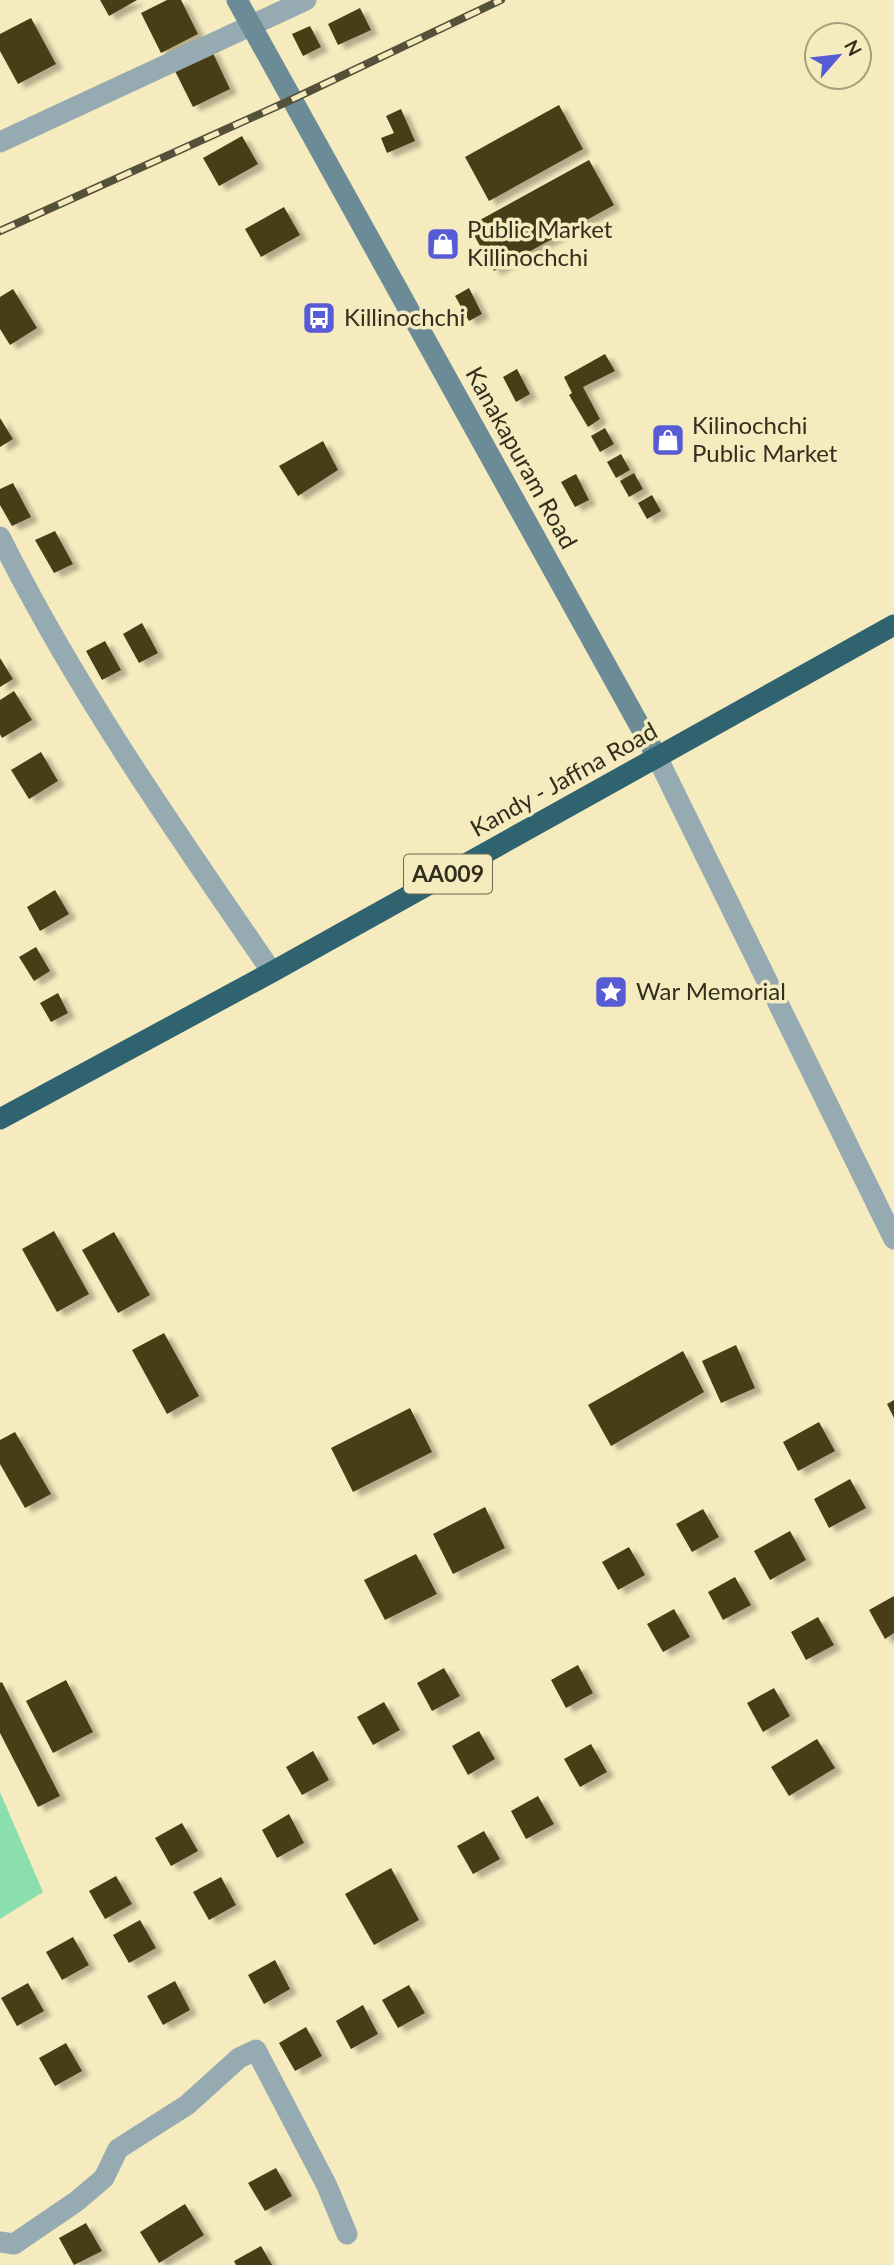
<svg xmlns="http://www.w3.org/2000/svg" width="894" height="2265" font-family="Lato,sans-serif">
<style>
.green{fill:#8bdead}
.building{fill:#473e16;filter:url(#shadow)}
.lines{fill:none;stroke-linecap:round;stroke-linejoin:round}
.street{stroke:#95abb1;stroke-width:21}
.secondary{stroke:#6b8c96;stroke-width:21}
.highway{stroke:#306370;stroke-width:21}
.rail-casing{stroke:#55503a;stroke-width:8}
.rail{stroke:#f5ebbf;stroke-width:5;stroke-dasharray:16;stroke-linecap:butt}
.labels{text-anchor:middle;stroke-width:7;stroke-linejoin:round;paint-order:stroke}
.shield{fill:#f5ebbf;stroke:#6d674e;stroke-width:2}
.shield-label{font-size:23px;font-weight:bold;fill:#332f1e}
.poi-label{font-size:24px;fill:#332f1e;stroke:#f5ebbf;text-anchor:start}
.street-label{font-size:24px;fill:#332f1e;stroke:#f5ebbf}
</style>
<defs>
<filter id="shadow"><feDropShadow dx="7" dy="4.5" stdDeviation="2" flood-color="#0004"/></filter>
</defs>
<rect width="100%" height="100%" fill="#f5ebbf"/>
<!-- green -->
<polygon class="green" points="0,1792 43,1892 0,1919"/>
<!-- building -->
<g class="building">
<polygon points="100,0 137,0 109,16"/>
<polygon points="167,0 181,0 198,34 161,53 141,13"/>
<polygon points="360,8 371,30 338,45 328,24"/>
<polygon points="31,18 56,64 18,84 0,51 0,34"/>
<polygon points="310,26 321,47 303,56 292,34"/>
<polygon points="211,49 230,89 193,107 173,67"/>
<polygon points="559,105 583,149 489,201 465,157"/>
<polygon points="401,109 415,141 387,153 381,138 394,133 386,116"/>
<polygon points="242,136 258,164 219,186 203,158"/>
<polygon points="589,160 614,205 494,271 469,226"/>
<polygon points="284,207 300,235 261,257 245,229"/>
<polygon points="469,288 482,314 469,321 455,296"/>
<polygon points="13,289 37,328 10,345 0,329 0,297"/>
<polygon points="605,354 615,371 583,387 600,419 588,427 569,395 572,393 564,377"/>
<polygon points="517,369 530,394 516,402 503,377"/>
<polygon points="0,418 13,439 0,447"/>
<polygon points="605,428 614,444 600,452 591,436"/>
<polygon points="323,441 338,470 298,496 279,466"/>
<polygon points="621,454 630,470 616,478 607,462"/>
<polygon points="634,473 643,489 629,497 620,481"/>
<polygon points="576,474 589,500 575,507 561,482"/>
<polygon points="13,483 31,517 12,526 0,505 0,489"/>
<polygon points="652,495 661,511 647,519 638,503"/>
<polygon points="55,531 73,564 54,573 35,540"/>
<polygon points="142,623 158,653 139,663 123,634"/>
<polygon points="105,641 121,670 102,680 86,651"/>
<polygon points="0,658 13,679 0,687"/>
<polygon points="14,691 32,720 2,738 0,734 0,700"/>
<polygon points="41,752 58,781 29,799 11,770"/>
<polygon points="55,890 69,914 40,931 27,907"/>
<polygon points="36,947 50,971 34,981 19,957"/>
<polygon points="58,993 68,1013 51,1022 40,1003"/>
<polygon points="54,1231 89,1294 57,1312 22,1249"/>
<polygon points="114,1232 150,1295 118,1313 82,1250"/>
<polygon points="164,1333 199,1396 167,1414 132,1350"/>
<polygon points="736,1345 755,1388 721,1403 702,1361"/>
<polygon points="683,1351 704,1392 611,1446 588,1405"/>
<polygon points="894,1400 894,1418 887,1404"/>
<polygon points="410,1408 432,1452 353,1492 331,1448"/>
<polygon points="819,1422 835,1451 798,1471 783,1442"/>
<polygon points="15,1432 51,1494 25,1508 0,1464 0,1440"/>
<polygon points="850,1479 866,1508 829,1528 814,1499"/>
<polygon points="485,1507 505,1548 453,1574 433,1534"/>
<polygon points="703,1509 719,1537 692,1552 676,1524"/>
<polygon points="790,1531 806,1560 770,1580 754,1551"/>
<polygon points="629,1547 645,1575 618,1590 602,1562"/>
<polygon points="416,1554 437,1594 385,1620 364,1580"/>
<polygon points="735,1577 751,1605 723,1620 708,1592"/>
<polygon points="894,1596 894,1633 885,1639 869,1610"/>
<polygon points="674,1609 690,1637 663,1652 647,1624"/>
<polygon points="818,1617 834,1645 806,1660 791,1632"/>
<polygon points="578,1665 593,1693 566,1708 551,1680"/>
<polygon points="444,1668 460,1696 432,1711 417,1683"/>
<polygon points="66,1680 93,1732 53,1753 26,1701"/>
<polygon points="2,1682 60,1796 38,1807 0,1733 0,1683"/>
<polygon points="774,1688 790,1716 763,1732 747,1703"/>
<polygon points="384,1702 400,1730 373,1745 357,1717"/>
<polygon points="479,1731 495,1759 468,1775 452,1746"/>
<polygon points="817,1739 835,1768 789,1796 771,1767"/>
<polygon points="591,1744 607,1772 580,1787 564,1759"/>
<polygon points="313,1751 329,1780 302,1795 286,1767"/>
<polygon points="538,1796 554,1824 526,1839 511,1811"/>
<polygon points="289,1814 304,1843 277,1858 262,1830"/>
<polygon points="182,1823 198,1851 171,1866 155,1838"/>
<polygon points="484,1831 500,1859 473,1874 457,1846"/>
<polygon points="391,1868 419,1920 374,1945 345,1894"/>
<polygon points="116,1876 132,1904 105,1919 89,1891"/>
<polygon points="221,1877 236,1905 209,1920 193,1892"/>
<polygon points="140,1920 156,1948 129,1963 113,1935"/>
<polygon points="73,1937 89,1965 62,1980 46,1952"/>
<polygon points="275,1960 290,1989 264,2004 248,1975"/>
<polygon points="175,1981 190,2010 163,2025 147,1996"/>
<polygon points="28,1983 44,2011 17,2026 1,1998"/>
<polygon points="409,1985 425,2013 398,2028 382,2000"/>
<polygon points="363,2005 378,2034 351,2049 336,2021"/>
<polygon points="306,2027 322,2056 295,2071 279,2043"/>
<polygon points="66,2043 82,2071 55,2086 39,2058"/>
<polygon points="276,2168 292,2196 265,2211 248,2183"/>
<polygon points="185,2204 204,2235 159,2263 140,2232"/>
<polygon points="86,2223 102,2251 74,2265 59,2238"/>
<polygon points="261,2246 272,2265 236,2265 234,2261"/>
</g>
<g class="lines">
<!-- street -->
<g class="street">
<polyline points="0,142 306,0"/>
<path d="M0,537C77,691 175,831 272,972"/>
<polyline points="657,757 894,1239"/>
<polyline points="0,2242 14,2244 77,2201 104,2178 118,2149 187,2105 239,2058 256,2050 327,2186 347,2234"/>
</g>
<!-- secondary -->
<polyline class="secondary" points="237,0 657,757"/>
<!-- highway -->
<polyline class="highway" points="0,1119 272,972 894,625"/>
<defs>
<polyline id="rail" points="0,231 293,99 501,0"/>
</defs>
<!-- rail casing -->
<use href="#rail" class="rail-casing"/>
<!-- rail -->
<use href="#rail" class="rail"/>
</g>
<!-- icons -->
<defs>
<symbol id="shop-square" viewBox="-11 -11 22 22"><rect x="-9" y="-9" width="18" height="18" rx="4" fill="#585cd4" stroke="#f5ebbf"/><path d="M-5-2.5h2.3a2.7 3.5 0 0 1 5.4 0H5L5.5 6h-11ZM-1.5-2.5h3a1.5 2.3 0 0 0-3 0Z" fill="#fff"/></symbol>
<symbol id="bus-square" viewBox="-11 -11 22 22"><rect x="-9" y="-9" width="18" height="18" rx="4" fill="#585cd4" stroke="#f5ebbf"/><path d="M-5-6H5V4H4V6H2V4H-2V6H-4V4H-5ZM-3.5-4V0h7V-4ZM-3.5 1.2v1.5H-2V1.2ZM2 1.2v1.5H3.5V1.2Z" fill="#fff"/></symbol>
<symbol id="sight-square" viewBox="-11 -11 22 22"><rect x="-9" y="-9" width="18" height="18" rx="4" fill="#585cd4" stroke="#f5ebbf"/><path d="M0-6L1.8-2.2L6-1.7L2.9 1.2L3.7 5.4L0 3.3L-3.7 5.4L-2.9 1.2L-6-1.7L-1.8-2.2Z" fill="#fff"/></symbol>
</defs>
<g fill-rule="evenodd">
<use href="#shop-square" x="424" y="225" width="38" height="38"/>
<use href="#bus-square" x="300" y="299" width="38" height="38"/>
<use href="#shop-square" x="649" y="421" width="38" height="38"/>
<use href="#sight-square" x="592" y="973" width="38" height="38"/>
</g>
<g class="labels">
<!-- shield labels -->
<rect class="shield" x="404" y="854.5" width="88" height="39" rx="5"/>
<g class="shield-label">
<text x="448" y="882">AA009</text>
</g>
<!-- poi labels -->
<g class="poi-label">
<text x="467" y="238">Public Market<tspan x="467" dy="28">Killinochchi</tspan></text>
<text x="344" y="326">Killinochchi</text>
<text x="692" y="434">Kilinochchi<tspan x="692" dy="28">Public Market</tspan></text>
<text x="636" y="1000">War Memorial</text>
</g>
<!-- street labels -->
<g class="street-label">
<text transform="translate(521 458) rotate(61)" y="8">Kanakapuram Road</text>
<text transform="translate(564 780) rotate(-29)" y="8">Kandy - Jaffna Road</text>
</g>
</g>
<!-- north arrow -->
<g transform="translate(838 56) rotate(62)"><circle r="33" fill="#f5ebbf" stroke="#a7a07f" stroke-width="2"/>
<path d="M0-5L12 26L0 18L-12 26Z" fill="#585cd4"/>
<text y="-10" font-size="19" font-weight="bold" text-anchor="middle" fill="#332f1e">N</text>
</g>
</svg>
